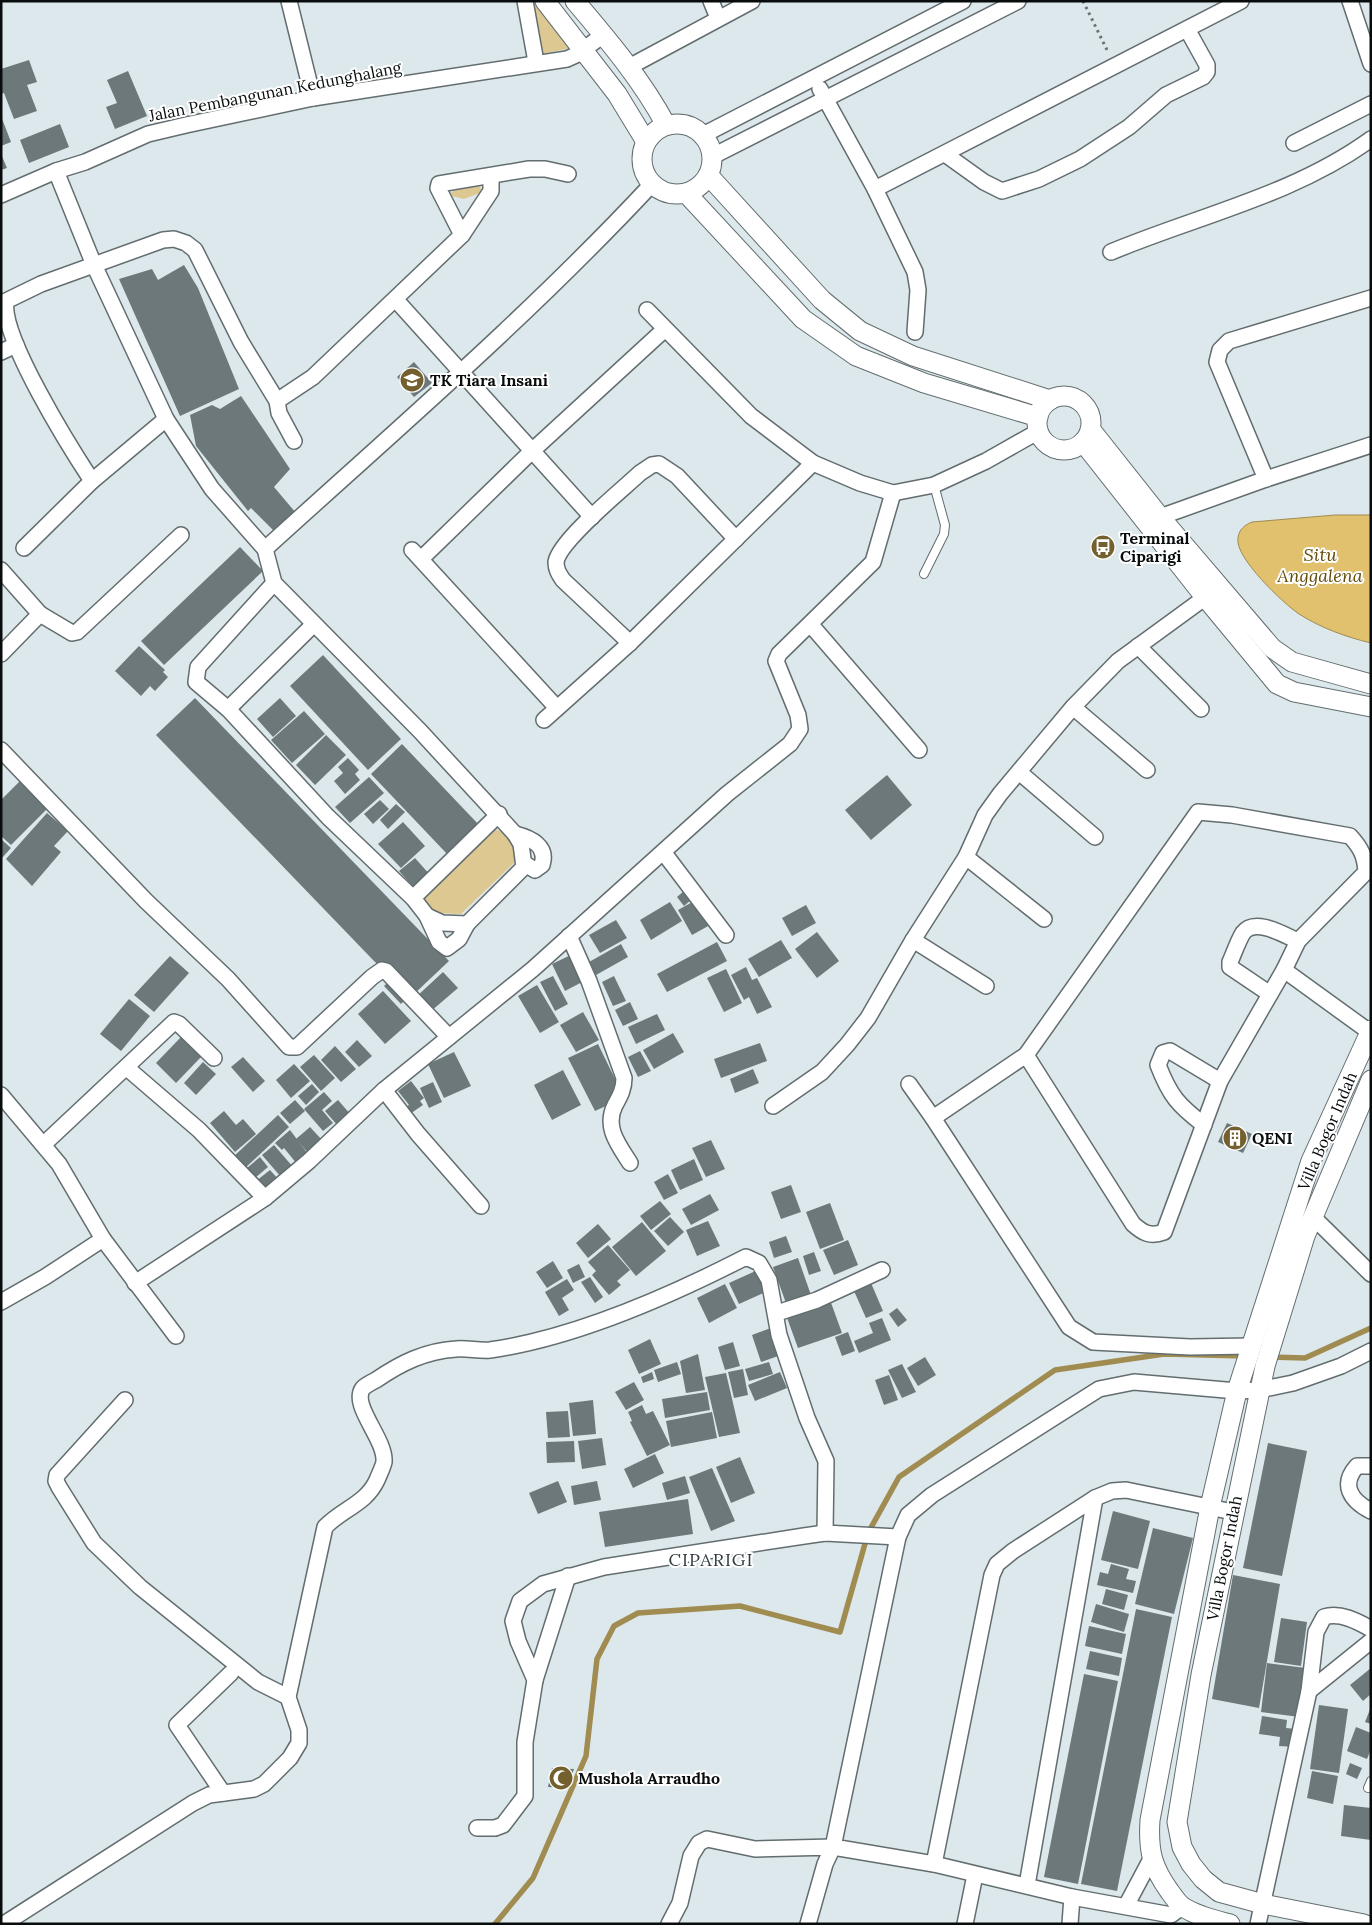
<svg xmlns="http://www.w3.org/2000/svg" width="1372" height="1925" font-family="Lora,serif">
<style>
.green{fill:#dec891}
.water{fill:#e1c16e;stroke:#a08b51}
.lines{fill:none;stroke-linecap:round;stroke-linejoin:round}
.stream{stroke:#a08b51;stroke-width:5.5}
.building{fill:#6d787b}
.service-casing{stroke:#636d70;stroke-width:10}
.minor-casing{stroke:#636d70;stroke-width:18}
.tertiary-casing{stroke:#636d70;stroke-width:21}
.path{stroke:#6b7274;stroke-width:3;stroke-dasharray:2.5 4;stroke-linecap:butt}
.service{stroke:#fff;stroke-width:8}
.minor{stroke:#fff;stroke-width:15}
.tertiary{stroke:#fff;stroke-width:19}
.labels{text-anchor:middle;stroke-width:4;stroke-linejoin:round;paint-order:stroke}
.street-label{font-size:16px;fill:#080c0d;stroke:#fff}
.poi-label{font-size:16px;font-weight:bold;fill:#080c0d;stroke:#fff;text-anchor:start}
.water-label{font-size:18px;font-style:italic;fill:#614c08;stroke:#fff}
.neighbourhood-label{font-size:18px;letter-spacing:1px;fill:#343e41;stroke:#fff}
</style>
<rect width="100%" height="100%" fill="#dce8eb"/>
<!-- green -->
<g class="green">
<polygon points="536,2 575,47 542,54 531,4"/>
<polygon points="476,183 481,188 480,193 464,199 452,196 451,192"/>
<polygon points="493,828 516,839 518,859 461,914 435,913 423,899 424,895"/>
</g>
<!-- water -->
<path class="water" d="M1335,515H1371V643C1346,637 1321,628 1299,614C1284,604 1234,557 1238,538C1239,529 1245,525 1252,522Z"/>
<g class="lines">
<!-- stream -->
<g class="stream">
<polyline points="1270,1357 1305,1358 1371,1328"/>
<polyline points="495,1924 533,1878 586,1756 597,1659 614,1626 638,1613 740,1606 840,1632 868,1533 899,1477 1055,1370 1164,1354 1246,1356"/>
</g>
</g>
<!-- building -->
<g class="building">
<polygon points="29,60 37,82 27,85 37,111 14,119 4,93 1,94 1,69"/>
<polygon points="128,71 147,116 115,129 106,107 117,103 107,80"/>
<polygon points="1,116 11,142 1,146"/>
<polygon points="60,124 69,147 29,163 20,140"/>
<polygon points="1,154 7,168 1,170"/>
<polygon points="184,265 198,288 239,389 180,416 119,279 152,269 158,280"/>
<polygon points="414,362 432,383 414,397 397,377"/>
<polygon points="241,396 290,469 274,487 296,513 275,532 251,508 248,511 196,446 190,415 212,405 220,409"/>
<polygon points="240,547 263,571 164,665 141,641"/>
<polygon points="139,646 165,670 163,672 168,677 155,691 150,686 141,696 115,671"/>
<polygon points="323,655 401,739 368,770 290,686"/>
<polygon points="195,698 449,961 413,995 374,961 156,735"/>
<polygon points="280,698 296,716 273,737 257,719"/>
<polygon points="304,711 325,734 292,763 271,740"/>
<polygon points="326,735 346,755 315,785 296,765"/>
<polygon points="402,744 480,826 449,856 371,774"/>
<polygon points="348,758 359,770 355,774 360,780 345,794 334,781 343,773 338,767"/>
<polygon points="887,775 912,805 871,840 845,810"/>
<polygon points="369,777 384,793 350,823 335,807"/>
<polygon points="22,779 50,806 11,845 1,836 1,800"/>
<polygon points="380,800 389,809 373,824 364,814"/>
<polygon points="396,804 405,812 388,829 380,820"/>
<polygon points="47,813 68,831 54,846 61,852 32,886 6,859"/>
<polygon points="403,822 425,846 401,868 378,844"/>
<polygon points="1,839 11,848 1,859"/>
<polygon points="415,858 431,876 416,890 399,871"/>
<polygon points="684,891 691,900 684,906 677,897"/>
<polygon points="696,900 710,925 692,935 678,910"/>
<polygon points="670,902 682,921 651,940 640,920"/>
<polygon points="806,905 816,923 792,936 782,918"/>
<polygon points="616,920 627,938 600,953 589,935"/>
<polygon points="817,932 839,961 817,978 795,949"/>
<polygon points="781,940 792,958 759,977 748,959"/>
<polygon points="717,942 727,961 667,992 657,974"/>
<polygon points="621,944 628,957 596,975 589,962"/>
<polygon points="573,954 584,981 565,991 552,964"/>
<polygon points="170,956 189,973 154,1012 134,995"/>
<polygon points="746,967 752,980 757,978 772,1007 757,1014 749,997 744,1000 731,975"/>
<polygon points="726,969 742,1003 724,1012 707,978"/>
<polygon points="443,972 458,988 430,1012 416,997"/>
<polygon points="553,976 568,1004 555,1011 540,982"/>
<polygon points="614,976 626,1001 613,1006 602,982"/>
<polygon points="390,980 407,998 401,1004 384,986"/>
<polygon points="537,985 559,1022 540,1033 518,996"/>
<polygon points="383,991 411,1021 385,1044 358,1014"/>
<polygon points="129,999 150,1016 121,1051 100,1034"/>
<polygon points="630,1002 638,1019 623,1026 615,1010"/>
<polygon points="583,1012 599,1040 576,1052 560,1025"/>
<polygon points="657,1014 665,1030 636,1044 628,1027"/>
<polygon points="673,1033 684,1052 654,1069 643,1050"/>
<polygon points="182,1036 202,1056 176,1083 156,1063"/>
<polygon points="357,1040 372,1056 359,1067 345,1052"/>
<polygon points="760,1043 767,1061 721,1078 714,1059"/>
<polygon points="598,1044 616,1081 608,1105 595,1111 568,1058"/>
<polygon points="335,1046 356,1069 341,1082 321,1060"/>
<polygon points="640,1051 651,1071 638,1077 628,1057"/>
<polygon points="454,1052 471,1086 444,1098 428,1064"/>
<polygon points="314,1055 335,1078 321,1091 300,1067"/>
<polygon points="243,1057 265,1081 253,1092 231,1067"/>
<polygon points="203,1062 216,1074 196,1095 184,1083"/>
<polygon points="294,1064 310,1081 291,1098 276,1080"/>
<polygon points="753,1069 759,1083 735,1093 730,1079"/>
<polygon points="563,1070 581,1105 552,1120 534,1085"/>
<polygon points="411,1081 424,1098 420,1101 423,1105 407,1116 402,1109 409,1105 398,1091"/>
<polygon points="433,1082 442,1102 429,1108 420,1088"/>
<polygon points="312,1084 319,1092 306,1105 298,1096"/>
<polygon points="324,1092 332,1101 322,1110 333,1123 323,1131 304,1109"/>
<polygon points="295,1100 305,1111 290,1124 280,1113"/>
<polygon points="338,1100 351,1115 338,1126 325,1111"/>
<polygon points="224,1111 236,1125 243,1119 256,1134 235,1152 210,1123"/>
<polygon points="278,1115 289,1127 243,1170 232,1158"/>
<polygon points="1227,1123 1252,1134 1243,1153 1218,1142"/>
<polygon points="310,1127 322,1140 308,1153 296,1139"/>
<polygon points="290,1130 308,1154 297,1164 284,1148 282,1150 275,1143"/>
<polygon points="711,1140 725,1169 706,1177 692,1148"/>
<polygon points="274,1145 293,1167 281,1177 262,1155"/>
<polygon points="260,1157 268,1167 255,1178 247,1168"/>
<polygon points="694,1159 703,1180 680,1190 671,1170"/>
<polygon points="270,1170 279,1180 264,1192 256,1181"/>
<polygon points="668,1174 678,1193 664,1200 654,1182"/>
<polygon points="791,1185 801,1212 781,1219 771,1192"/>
<polygon points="710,1194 719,1210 691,1225 682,1209"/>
<polygon points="660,1201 671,1214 651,1230 640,1216"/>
<polygon points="830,1203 844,1240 820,1249 806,1212"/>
<polygon points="670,1217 684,1232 668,1246 654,1231"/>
<polygon points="708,1221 720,1246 697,1256 686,1230"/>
<polygon points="642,1222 666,1251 636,1276 612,1247"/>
<polygon points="598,1224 611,1239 588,1258 576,1243"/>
<polygon points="786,1236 792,1252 774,1258 769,1242"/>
<polygon points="848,1240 858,1265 834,1275 823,1250"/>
<polygon points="608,1245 630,1270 617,1281 621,1285 609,1295 592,1275 596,1271 588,1262"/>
<polygon points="814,1252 821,1271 809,1275 803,1256"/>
<polygon points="798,1258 812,1298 787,1306 773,1267"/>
<polygon points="553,1261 563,1278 547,1288 536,1272"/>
<polygon points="579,1264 585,1277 573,1283 567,1270"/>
<polygon points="760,1269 770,1290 739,1304 729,1283"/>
<polygon points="590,1277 603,1297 595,1303 581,1282"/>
<polygon points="567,1279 574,1290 562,1298 569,1310 559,1316 545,1292"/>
<polygon points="871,1283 883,1311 866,1318 854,1291"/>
<polygon points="725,1284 737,1308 709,1323 697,1298"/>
<polygon points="830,1300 842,1333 798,1348 786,1315"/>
<polygon points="897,1308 907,1320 898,1327 889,1314"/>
<polygon points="882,1318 891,1340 859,1353 854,1341 873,1333 869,1323"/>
<polygon points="771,1328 781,1355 761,1362 752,1335"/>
<polygon points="848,1332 855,1351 842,1356 835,1337"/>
<polygon points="650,1339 661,1364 639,1374 628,1350"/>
<polygon points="733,1342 740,1366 725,1370 718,1347"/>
<polygon points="698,1354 705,1390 686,1393 680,1361"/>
<polygon points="925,1357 936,1375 918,1386 907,1368"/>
<polygon points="677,1362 681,1374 658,1382 654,1370"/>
<polygon points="769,1362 773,1374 749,1381 745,1369"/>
<polygon points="902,1364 916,1392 902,1398 888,1370"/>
<polygon points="743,1369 748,1395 734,1398 728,1372"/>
<polygon points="652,1372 654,1379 643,1383 641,1377"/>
<polygon points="780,1372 787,1388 755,1401 748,1385"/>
<polygon points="726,1373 740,1433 719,1437 705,1377"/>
<polygon points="889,1375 898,1400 884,1405 875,1380"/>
<polygon points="634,1382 644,1400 626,1410 615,1392"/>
<polygon points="707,1392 710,1410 665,1418 662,1399"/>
<polygon points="593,1400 596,1434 573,1436 569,1403"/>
<polygon points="642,1405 646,1414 653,1411 670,1445 647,1456 630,1422 632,1421 628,1412"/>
<polygon points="568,1411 570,1437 548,1438 546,1412"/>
<polygon points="712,1412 717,1438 671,1447 666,1421"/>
<polygon points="602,1438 606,1465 582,1469 578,1441"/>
<polygon points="574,1441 575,1462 547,1463 546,1442"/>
<polygon points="1268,1443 1307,1451 1282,1576 1243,1568"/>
<polygon points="655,1454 664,1473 633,1488 624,1469"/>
<polygon points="740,1457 755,1493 731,1503 716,1467"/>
<polygon points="712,1468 735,1521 711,1531 689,1477"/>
<polygon points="685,1476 690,1493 667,1500 662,1483"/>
<polygon points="558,1481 567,1502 538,1514 529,1493"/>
<polygon points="597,1481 601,1500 574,1505 571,1486"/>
<polygon points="688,1499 693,1534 605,1547 599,1512"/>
<polygon points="1113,1511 1150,1521 1138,1569 1101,1560"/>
<polygon points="1153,1528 1193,1538 1174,1614 1135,1604"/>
<polygon points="1111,1564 1129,1569 1126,1579 1136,1581 1133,1593 1097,1585 1100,1572 1108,1574"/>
<polygon points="1233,1575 1280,1584 1259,1708 1212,1699"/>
<polygon points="1106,1589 1128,1595 1124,1610 1102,1604"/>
<polygon points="1096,1604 1129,1614 1124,1632 1091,1622"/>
<polygon points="1136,1609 1172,1617 1117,1891 1081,1884"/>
<polygon points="1281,1618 1307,1622 1301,1666 1274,1662"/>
<polygon points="1089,1626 1126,1634 1122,1654 1085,1646"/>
<polygon points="1090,1651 1122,1658 1119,1676 1086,1669"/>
<polygon points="1267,1663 1306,1668 1300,1717 1261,1712"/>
<polygon points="1371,1668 1371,1694 1363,1701 1350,1685"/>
<polygon points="1084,1674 1118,1681 1078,1884 1044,1877"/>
<polygon points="1319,1705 1348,1709 1339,1773 1310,1769"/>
<polygon points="1371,1707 1371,1724 1365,1722"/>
<polygon points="1262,1716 1287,1720 1286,1728 1296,1729 1295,1747 1279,1746 1280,1737 1259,1734"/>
<polygon points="1356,1727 1371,1733 1371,1749 1367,1759 1347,1751"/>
<polygon points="1350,1763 1362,1768 1357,1779 1346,1774"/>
<polygon points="552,1768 574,1769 567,1788 548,1787"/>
<polygon points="1312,1771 1338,1776 1333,1804 1307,1798"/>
<polygon points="1344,1805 1371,1808 1371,1840 1341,1836"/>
</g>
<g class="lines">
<defs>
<g id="service">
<polyline points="924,574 944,534 945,525 934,485"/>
<polyline points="1368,1788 1371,1781"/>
</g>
<g id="minor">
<polyline points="289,1 313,98"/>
<polyline points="525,1 536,62"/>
<polyline points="711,1 718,18"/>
<polyline points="1350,1 1371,64"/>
<polyline points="629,67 752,1"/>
<polyline points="820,89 875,189 915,272 918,290 915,332"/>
<polyline points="703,135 963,1"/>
<polyline points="1294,143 1371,104"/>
<polyline points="945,154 984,182 1002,191 1039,179 1080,159 1129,127 1166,95 1203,77 1207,72 1207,65 1187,29"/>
<polyline points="713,156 1018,1"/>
<polyline points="56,171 94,265 166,419 212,489 265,549 274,583 420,731 515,834 521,844 524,867 467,924 442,923 427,916 413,898 328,817 228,709 196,682 198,667 274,583"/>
<polyline points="875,189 1241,1"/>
<polyline points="1,195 56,171 85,162 148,134 186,125 313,98 567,59 578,54 603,35"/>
<polyline points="462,235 438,188 439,184 529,169 545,169 568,174"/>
<path d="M1111,252C1197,216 1294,195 1371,139"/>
<polyline points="396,300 592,517"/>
<polyline points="647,310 751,416 813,463 860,483 893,493 934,485 986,461 1039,431"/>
<polyline points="1,352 16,345"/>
<polyline points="277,401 313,377 462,235 491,191 491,176"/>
<path d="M166,419L92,481C71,449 0,336 6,301L41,284L163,240L174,239L186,243L195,250L241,342L277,401L279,413L294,441"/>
<polyline points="1266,479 1217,362 1220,350 1229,341 1371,298"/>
<polyline points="1151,523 1160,517 1266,479 1371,445"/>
<polyline points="24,548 92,481"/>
<path d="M265,549C396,430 531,314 652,184"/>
<polyline points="412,550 557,708"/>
<polyline points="421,559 533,450 665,329"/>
<polyline points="1,570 40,614 1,654"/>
<polyline points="40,614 72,633 77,632 181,535"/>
<polyline points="811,625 919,750"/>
<path d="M630,643L563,580C559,574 556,570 556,562C559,541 622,490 640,473L652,465L659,464L677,476L736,539"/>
<polyline points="1138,646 1201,709"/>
<polyline points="1073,707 1147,770"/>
<polyline points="228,709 313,625"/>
<polyline points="544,720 630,643 813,463"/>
<polyline points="1,750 146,901 228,979 289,1047 297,1047 372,977 382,970 386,971 449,1037"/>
<polyline points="1019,772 1095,837"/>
<path d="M515,834C531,838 548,846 542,865L535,870L525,864"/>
<polyline points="664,853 726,935"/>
<polyline points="966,857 1044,919"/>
<polyline points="413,898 499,814"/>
<polyline points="427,916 439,942 447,948 459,939 467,924"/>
<path d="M569,936L589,981L624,1078C624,1089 620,1096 615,1105C604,1127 618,1144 630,1163"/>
<polyline points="913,940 986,986"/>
<polyline points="1284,970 1371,1033"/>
<path d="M1270,994L1230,967V962C1234,953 1238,941 1243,933C1255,917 1284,935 1298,941"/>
<path d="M1026,1055L1133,1224C1143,1233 1150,1237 1164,1232L1220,1081L1284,970L1298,941L1366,872C1365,856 1361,848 1350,836L1232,815L1198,812L1026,1055L933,1118L1069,1327L1093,1342L1190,1347L1252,1346"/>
<polyline points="127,1068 199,1130 265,1198"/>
<polyline points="909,1084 933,1118"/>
<polyline points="384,1090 418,1134 481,1206"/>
<polyline points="1,1095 59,1164 103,1239 176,1336"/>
<polyline points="773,1106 822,1072 847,1045 868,1018 913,940 966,857 985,815 1000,794 1073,707 1118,661 1214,591"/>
<path d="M1204,1125C1178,1105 1170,1096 1158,1065L1163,1053L1170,1051L1220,1081"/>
<polyline points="44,1144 174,1022 179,1024 214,1058"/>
<polyline points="1313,1217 1371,1274"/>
<polyline points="135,1283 265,1198 309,1161 384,1090 533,969 727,794 790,744 800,729 798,715 776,661 779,654 873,562 893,493"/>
<polyline points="1,1302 45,1277 103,1239"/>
<polyline points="777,1313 817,1300 882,1270"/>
<polyline points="125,1400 57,1475 56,1481 59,1487 94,1543 140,1587 258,1682 288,1697"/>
<path d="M1371,1466H1357C1340,1485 1351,1501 1371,1511"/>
<polyline points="535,1680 568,1576"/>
<polyline points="1309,1691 1371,1641"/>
<polyline points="223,1793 177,1725 231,1673"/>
<polyline points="477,1828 495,1828 503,1825 525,1796 525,1742 535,1680 518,1641 513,1621 520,1601 543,1584 604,1567 804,1536 825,1533 898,1537"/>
<polyline points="934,1864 992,1575 997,1564 1013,1551 1095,1498 1112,1491 1126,1490 1233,1512"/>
<polyline points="1027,1885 1095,1498"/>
<polyline points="1126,1906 1151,1859"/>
<polyline points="1182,1907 1171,1915 1072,1897 934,1864 833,1847 898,1537 908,1515 932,1495 1099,1389 1134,1382 1237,1391 1259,1390 1293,1383 1341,1366 1371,1351"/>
<path d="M4,1924L193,1803L209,1795L254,1789L264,1784L290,1758L299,1743V1730L288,1697L325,1527C342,1509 366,1504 377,1480C379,1475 383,1467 384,1462C386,1439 350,1405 363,1388C366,1385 372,1382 376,1380C401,1363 425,1351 456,1349C467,1348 479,1351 490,1350C575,1338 670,1296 746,1257L759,1263L769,1280L779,1335L807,1418L826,1461L825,1533"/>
<polyline points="669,1924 680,1903 691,1856 699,1843 707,1839 755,1849 833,1847 825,1864 808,1924"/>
<polyline points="965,1924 975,1875"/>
<polyline points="1070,1924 1072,1897"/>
<path d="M1258,1924L1309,1691L1316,1632L1324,1617C1340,1612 1357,1621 1371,1629"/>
</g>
<g id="tertiary">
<polyline points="545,1 617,94 645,140"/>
<path d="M575,1C608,40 642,80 666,125"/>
<circle cx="677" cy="159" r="35"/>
<polyline points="709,176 822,300 860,331 913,356 1050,400"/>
<polyline points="686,193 803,319 856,356 924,383 1038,417"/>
<circle cx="1064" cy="423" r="27"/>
<polyline points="1091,430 1160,517 1272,648 1292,662 1371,684"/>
<polyline points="1083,442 1205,597 1277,684 1294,692 1371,707"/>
<path d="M1230,1924C1215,1920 1197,1916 1183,1907C1178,1904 1174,1897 1170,1892C1152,1867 1148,1851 1150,1820L1210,1507L1237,1391L1311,1161L1371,1030"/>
<polyline points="1364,1924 1263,1904 1219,1892 1203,1879 1191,1864 1182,1847 1177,1822 1201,1675 1265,1366 1305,1236 1371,1080"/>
</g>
</defs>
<!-- service casing -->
<use href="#service" class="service-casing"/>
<!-- minor casing -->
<use href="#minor" class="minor-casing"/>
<!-- tertiary casing -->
<use href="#tertiary" class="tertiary-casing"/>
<!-- path -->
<polyline class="path" points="1083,1 1108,52"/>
<!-- service -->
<use href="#service" class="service"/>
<!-- minor -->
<use href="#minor" class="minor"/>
<!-- tertiary -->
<use href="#tertiary" class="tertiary"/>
</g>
<!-- icons -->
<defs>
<symbol id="school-disc" viewBox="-11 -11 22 22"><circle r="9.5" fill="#73602e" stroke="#fff"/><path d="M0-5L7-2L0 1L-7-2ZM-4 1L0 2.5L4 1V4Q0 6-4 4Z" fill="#fff"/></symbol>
<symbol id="bus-disc" viewBox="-11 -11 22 22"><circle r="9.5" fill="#73602e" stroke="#fff"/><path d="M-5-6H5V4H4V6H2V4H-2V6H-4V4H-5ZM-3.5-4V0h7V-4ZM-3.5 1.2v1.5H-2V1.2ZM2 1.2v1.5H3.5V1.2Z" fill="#fff"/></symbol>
<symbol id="building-disc" viewBox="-11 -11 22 22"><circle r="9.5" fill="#73602e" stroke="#fff"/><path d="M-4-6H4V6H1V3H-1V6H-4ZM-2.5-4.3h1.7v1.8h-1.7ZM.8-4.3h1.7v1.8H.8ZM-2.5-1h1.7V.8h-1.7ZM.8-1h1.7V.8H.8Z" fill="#fff"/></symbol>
<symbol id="mosque-disc" viewBox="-11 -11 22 22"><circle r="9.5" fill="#73602e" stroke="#fff"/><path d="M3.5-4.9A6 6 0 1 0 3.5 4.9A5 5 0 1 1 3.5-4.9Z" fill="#fff"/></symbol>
</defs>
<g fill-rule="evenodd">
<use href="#school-disc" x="398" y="366" width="28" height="28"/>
<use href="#bus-disc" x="1089" y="533" width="28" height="28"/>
<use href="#building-disc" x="1221" y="1124" width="28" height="28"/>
<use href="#mosque-disc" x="547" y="1764" width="28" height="28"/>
</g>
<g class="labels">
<!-- street labels -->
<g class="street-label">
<text transform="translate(275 91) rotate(-11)" y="6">Jalan Pembangunan Kedunghalang</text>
<text transform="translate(1327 1131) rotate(-67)" y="6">Villa Bogor Indah</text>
<text transform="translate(1224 1558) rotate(-79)" y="6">Villa Bogor Indah</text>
</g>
<!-- poi labels -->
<g class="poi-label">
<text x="430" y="386">TK Tiara Insani</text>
<text x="1120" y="544">Terminal<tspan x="1120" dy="18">Ciparigi</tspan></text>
<text x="1252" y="1144">QENI</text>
<text x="578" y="1784">Mushola Arraudho</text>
</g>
<!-- water labels -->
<g class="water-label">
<text x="1320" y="561">Situ<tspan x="1320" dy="21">Anggalena</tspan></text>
</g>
<!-- neighbourhood labels -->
<g class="neighbourhood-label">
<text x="711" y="1566">CIPARIGI</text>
</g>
</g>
<!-- border -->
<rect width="1372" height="1925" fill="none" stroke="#080c0d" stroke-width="5"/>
</svg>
